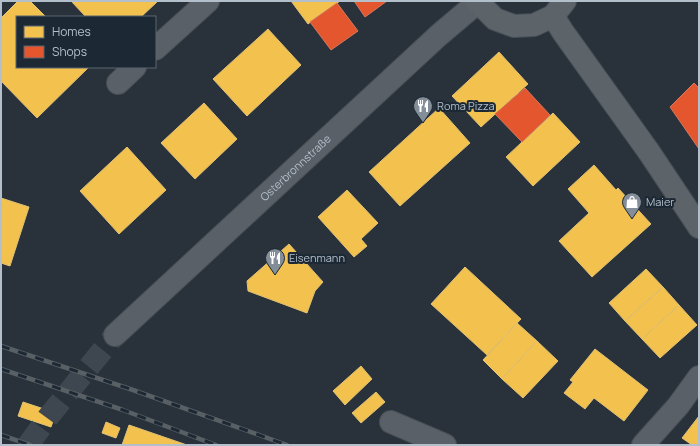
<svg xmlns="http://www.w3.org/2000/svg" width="700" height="446" font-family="Manrope,sans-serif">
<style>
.homes{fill:#f2c14e;stroke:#dfc074}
.shops{fill:#e4572e;stroke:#d5765d}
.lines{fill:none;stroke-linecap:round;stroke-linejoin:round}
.minor-tunnel{stroke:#3e4750;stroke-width:22;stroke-dasharray:22 11;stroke-linecap:butt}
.minor-casing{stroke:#484e54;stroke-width:24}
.major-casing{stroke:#474f56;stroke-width:24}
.minor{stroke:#5a6067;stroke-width:22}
.major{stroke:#5c6369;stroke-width:22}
.rail-casing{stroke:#585f65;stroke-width:4.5}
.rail{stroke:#1c2935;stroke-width:3;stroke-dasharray:9;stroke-linecap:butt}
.labels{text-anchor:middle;stroke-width:4;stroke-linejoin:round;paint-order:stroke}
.poi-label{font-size:11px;fill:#b3bfcb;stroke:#1c2935;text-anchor:start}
.street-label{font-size:11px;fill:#b3bfcb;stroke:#1c2935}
</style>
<rect width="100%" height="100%" fill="#29323a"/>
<!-- homes -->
<g class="homes">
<polygon points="18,1 30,1 46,17 17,17 17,67 89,67 37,118 1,81 1,18"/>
<polygon points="71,1 158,1 141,17 86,17"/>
<polygon points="291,1 340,1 308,24"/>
<polygon points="268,29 301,65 247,116 213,79"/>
<polygon points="499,52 528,84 481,127 452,96"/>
<polygon points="204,103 237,139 195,179 161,143"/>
<polygon points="439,108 470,143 400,206 369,172"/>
<polygon points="553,113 580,142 533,186 506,157"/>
<polygon points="127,147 166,190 119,234 80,191"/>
<polygon points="594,165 616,190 618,188 651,224 592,277 559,241 589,213 568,189"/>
<polygon points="347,190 378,223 361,239 367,246 354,257 318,217"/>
<polygon points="1,198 29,207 10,266 1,263"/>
<polygon points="289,244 323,282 315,291 307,313 248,291 247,281"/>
<polygon points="465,267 521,319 487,355 431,304"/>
<polygon points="646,269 663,287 625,321 609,303"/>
<polygon points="663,287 679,305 642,339 625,321"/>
<polygon points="679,305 697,325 660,358 642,339"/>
<polygon points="517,323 537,341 502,379 483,360"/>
<polygon points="537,341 558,361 523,398 502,379"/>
<polygon points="595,349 648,390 624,421 594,398 585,409 564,393 573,382 570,380"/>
<polygon points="361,366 372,379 345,405 333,391"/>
<polygon points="376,392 385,402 361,423 352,413"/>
<polygon points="23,402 56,413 51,427 18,416"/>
<polygon points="699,416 699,445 692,445 682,438"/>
<polygon points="106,422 120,428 116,438 102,433"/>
<polygon points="129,425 187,445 122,445"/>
</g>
<!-- shops -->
<g class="shops">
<polygon points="354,1 387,1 365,17"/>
<polygon points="337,3 358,31 331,50 310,22"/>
<polygon points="694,83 699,88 699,149 670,107"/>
<polygon points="525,88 550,115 522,142 495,114"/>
</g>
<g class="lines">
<!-- minor-tunnel -->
<polyline class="minor-tunnel" points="28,445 49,416 115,335"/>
<defs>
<g id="minor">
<polyline points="155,49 208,1"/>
<polyline points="118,83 135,67"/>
<path id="s1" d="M115,335L439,35L478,2"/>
<polyline points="391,422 445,445"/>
<polyline points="643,445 678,406 699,377"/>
</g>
<g id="major">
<polyline points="477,1 495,19 514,26 534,25 553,16 565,1"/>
<polyline points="553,16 563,32 649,152 699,227"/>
</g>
</defs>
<!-- minor casing -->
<use href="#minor" class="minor-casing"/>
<!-- major casing -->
<use href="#major" class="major-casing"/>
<!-- minor -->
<use href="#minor" class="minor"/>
<!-- major -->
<use href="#major" class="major"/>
<defs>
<g id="rail">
<polyline points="1,346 133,390 287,445"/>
<polyline points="1,369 123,410 216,445"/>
<polyline points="1,435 30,445"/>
</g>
</defs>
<!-- rail casing -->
<use href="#rail" class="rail-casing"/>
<!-- rail -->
<use href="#rail" class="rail"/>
</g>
<!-- icons -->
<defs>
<symbol id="restaurant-pin" viewBox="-11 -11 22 30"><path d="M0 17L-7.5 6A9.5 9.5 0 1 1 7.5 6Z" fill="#838e98" stroke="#1c2935"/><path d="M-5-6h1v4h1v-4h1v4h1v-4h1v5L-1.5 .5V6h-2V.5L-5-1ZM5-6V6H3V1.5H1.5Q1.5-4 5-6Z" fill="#fff"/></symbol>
<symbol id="shop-pin" viewBox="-11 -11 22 30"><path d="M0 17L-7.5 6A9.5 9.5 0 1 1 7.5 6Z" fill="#838e98" stroke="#1c2935"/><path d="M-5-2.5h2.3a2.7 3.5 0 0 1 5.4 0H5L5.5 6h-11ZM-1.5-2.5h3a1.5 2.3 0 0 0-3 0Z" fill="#fff"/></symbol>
</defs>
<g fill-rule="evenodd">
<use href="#restaurant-pin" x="412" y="95" width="22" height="30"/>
<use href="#shop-pin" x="621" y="191" width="22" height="30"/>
<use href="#restaurant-pin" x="264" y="247" width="22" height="30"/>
</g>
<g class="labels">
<!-- poi labels -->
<g class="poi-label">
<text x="437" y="110">Roma Pizza</text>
<text x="646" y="206">Maier</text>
<text x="289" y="262">Eisenmann</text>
</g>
<!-- street labels -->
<g class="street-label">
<text dy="4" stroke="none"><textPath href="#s1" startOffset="246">Osterbronnstraße</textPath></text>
</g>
</g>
<!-- border -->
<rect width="700" height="446" fill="none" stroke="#b3bfcb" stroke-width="4"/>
<!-- legend -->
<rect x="16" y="16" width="140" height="52" fill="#1c2935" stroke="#586571"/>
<rect x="24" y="26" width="20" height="12" fill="#f2c14e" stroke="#586571"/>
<text x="52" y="36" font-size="12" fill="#b3bfcb">Homes</text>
<rect x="24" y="46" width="20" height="12" fill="#e4572e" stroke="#586571"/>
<text x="52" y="56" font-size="12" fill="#b3bfcb">Shops</text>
</svg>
